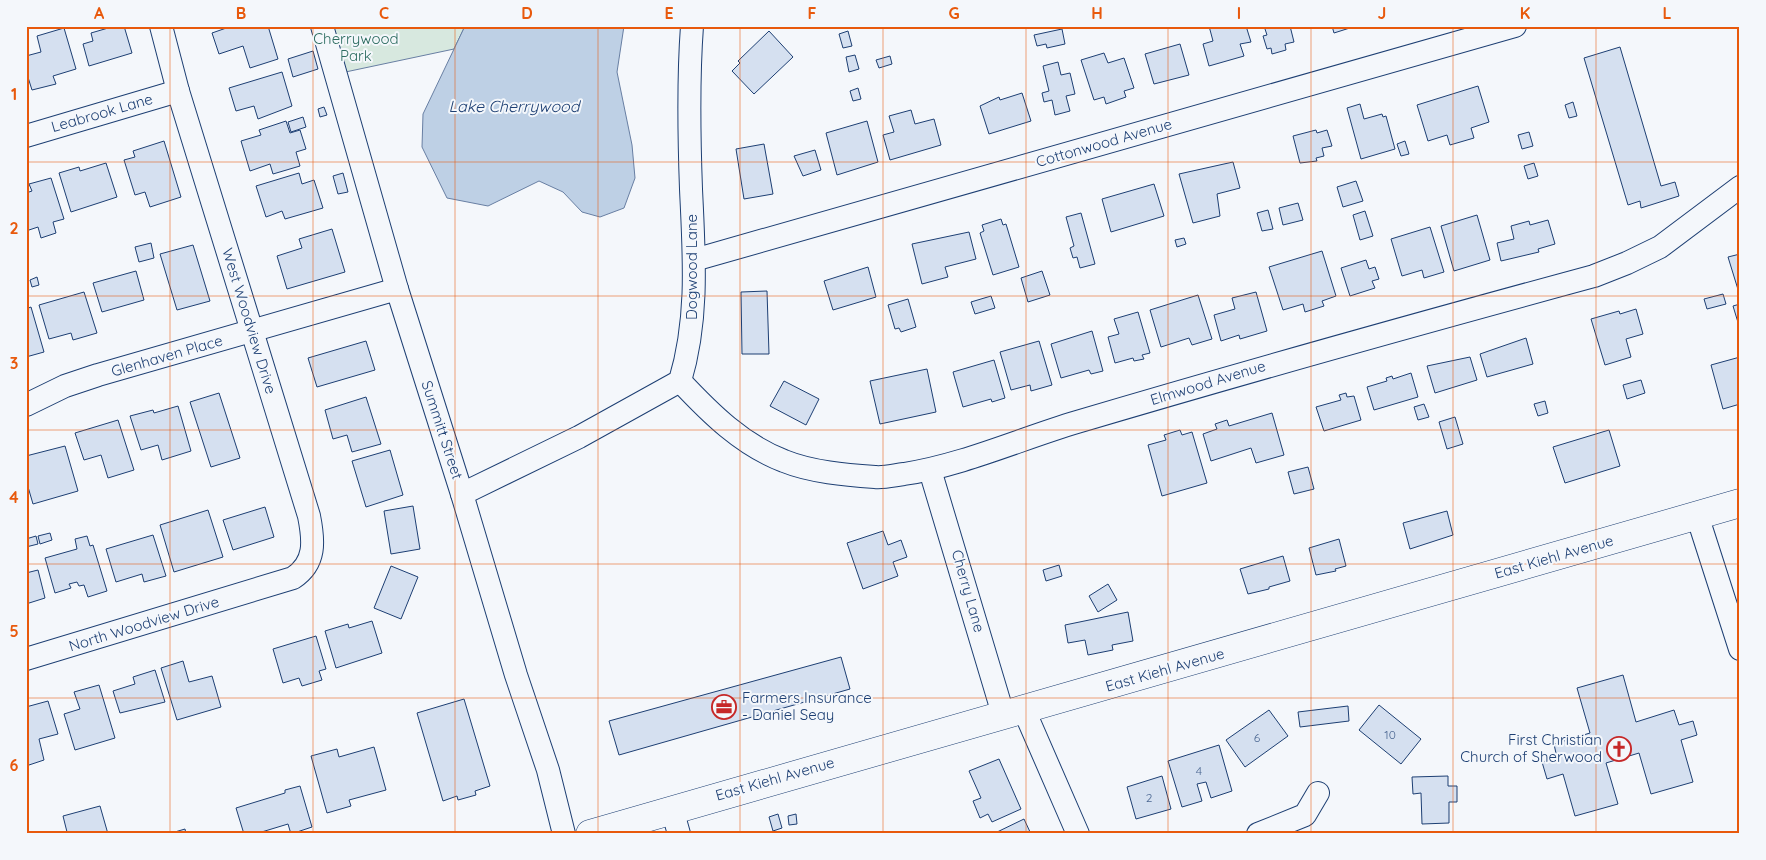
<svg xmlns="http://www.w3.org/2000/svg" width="1766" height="860" font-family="Quicksand,sans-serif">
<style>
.green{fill:#d7e8df;stroke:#687fa3}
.water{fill:#bed0e5;stroke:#687fa3}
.building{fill:#d5e0f0;stroke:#1d3f73}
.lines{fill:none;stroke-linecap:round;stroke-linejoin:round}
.minor-casing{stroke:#1d3f73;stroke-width:24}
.major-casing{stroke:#1d3f73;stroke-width:29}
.minor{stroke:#f4f7fb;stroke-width:22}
.major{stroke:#f4f7fb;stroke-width:28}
.grid{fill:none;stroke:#e8590c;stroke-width:1;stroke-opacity:0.55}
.labels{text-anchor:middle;stroke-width:4;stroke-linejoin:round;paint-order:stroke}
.number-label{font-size:12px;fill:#4b6792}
.park-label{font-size:15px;fill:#2c6c60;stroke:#f4f7fb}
.street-label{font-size:15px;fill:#1d3f73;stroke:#f4f7fb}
.poi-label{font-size:15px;fill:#1d3f73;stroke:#f4f7fb;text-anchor:start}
.water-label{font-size:16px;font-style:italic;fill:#1d3f73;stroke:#f4f7fb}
.neatline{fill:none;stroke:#e8590c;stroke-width:2}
.grid-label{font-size:16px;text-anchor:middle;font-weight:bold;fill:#e8590c}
</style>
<rect width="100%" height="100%" fill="#f4f7fb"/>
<!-- green -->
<polygon class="green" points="322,26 465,26 454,49 336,74"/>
<!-- water -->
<polygon class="water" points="465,26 624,26 617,72 632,145 635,178 624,208 600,217 582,212 563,192 539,181 488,206 447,198 422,147 423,114"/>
<!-- building -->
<g class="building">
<polygon points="115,26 124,26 132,53 89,66 83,44 93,41 91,33"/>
<polygon points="232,26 268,26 278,59 250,68 243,46 219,54 212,33"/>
<polygon points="1209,26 1246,26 1251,42 1240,44 1244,56 1209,66 1203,44 1213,41"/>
<polygon points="1264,26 1290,26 1294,42 1285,44 1286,50 1272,54 1271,48 1267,49 1263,36 1267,35"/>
<polygon points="1332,26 1356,26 1334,33"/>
<polygon points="64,28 76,69 53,76 56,84 32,90 26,71 26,56 41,52 37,36"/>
<polygon points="1062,29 1065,44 1047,48 1046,44 1037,46 1034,35"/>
<polygon points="769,31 793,57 754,94 732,71 740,63 738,61"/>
<polygon points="848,31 852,46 843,48 839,34"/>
<polygon points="1180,44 1189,75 1154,84 1145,54"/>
<polygon points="1620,47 1661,186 1675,182 1679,196 1641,208 1640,201 1628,205 1584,58"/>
<polygon points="313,51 318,69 293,77 288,59"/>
<polygon points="1104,53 1108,63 1124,58 1134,88 1124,91 1126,97 1106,104 1104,97 1094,100 1081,60"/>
<polygon points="855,55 859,69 849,72 846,57"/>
<polygon points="890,56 892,64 879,68 876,60"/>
<polygon points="1058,62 1061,75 1070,73 1075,94 1066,96 1070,111 1055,115 1052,100 1044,102 1042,93 1049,91 1043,66"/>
<polygon points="282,72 292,106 258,119 254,106 236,111 229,88"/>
<polygon points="1478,86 1489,122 1471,128 1474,138 1450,145 1447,135 1428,141 1417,105"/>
<polygon points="858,88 861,99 853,101 850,91"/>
<polygon points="1022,93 1031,121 989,134 980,106 999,97 1000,100"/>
<polygon points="1573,102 1577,116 1569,118 1565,105"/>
<polygon points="1360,104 1364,119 1382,114 1383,117 1386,116 1395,149 1361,159 1347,108"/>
<polygon points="324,107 327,115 320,117 318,109"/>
<polygon points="911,110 915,124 934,119 941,145 890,160 883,135 894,132 889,116"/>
<polygon points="303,117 306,127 291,132 288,122"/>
<polygon points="286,121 290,133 300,130 306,149 296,152 300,166 273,174 270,164 250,171 241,141 261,135 259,130"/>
<polygon points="867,121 878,162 837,175 826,133"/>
<polygon points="1316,130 1317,133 1327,130 1332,146 1322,148 1324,156 1316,158 1317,161 1300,163 1293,136"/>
<polygon points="1529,132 1533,146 1522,149 1518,135"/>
<polygon points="164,141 181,197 150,207 145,192 135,195 124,160 135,157 133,151"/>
<polygon points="1405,141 1409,154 1401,156 1397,144"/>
<polygon points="764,144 773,194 744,199 736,149"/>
<polygon points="815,150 821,170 803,176 794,156"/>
<polygon points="1233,162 1240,188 1217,194 1220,216 1193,223 1179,174"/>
<polygon points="106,163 117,197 71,212 59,173 79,167 80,171"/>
<polygon points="1534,163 1538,176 1528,179 1524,166"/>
<polygon points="299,173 302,184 314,180 323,208 285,219 282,211 266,217 256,186"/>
<polygon points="343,173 348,192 338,194 333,176"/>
<polygon points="51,178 64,219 53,222 56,233 41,238 38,227 26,231 26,193 32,191 29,184"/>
<polygon points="1356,181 1363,201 1343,207 1337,187"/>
<polygon points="1154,184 1164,216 1111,232 1102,199"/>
<polygon points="1298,203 1303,220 1283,225 1279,208"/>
<polygon points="1268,210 1273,229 1262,231 1257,213"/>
<polygon points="1365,211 1373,236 1360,240 1353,215"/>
<polygon points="1081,213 1095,264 1080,268 1077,257 1073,258 1070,248 1074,246 1066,217"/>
<polygon points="1477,215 1490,260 1454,271 1441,226"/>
<polygon points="1001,219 1003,225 1006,224 1019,267 993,275 980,233 984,231 982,225"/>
<polygon points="1548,220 1555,244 1538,249 1539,252 1501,261 1497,243 1514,239 1511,226 1529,221 1530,225"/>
<polygon points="1430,227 1444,272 1424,278 1422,270 1402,276 1391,239"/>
<polygon points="332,229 345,272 287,289 277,256 302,248 299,239"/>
<polygon points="969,232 976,259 945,267 948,277 922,284 912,244"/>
<polygon points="1184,238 1186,244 1177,247 1175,240"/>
<polygon points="151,243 154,258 139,262 135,247"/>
<polygon points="193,245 210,301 177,310 160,254"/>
<polygon points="1322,251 1336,296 1322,301 1324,306 1305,312 1303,304 1283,310 1269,267"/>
<polygon points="1740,254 1740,296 1728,257"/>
<polygon points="1366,260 1369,269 1375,267 1379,279 1372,281 1375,288 1350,296 1341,268"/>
<polygon points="868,267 876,297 833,310 824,281"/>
<polygon points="136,271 144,300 102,312 93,283"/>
<polygon points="1042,271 1050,295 1028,302 1021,278"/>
<polygon points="37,277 39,285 32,287 30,280"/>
<polygon points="767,291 769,354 742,354 741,292"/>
<polygon points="84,292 97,333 73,340 71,333 49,339 39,305"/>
<polygon points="1256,292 1267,331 1240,339 1239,335 1221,341 1214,315 1235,309 1232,298"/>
<polygon points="1723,294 1726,304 1707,309 1704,299"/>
<polygon points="1198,295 1212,339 1192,345 1189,338 1161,347 1150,310"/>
<polygon points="991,296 995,308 975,314 971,302"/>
<polygon points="908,299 916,327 901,332 899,328 895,329 888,305"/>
<polygon points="1740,304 1740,329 1733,306"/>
<polygon points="31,307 44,352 26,357 26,309"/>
<polygon points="1636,309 1643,334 1626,339 1631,357 1605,365 1591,319 1619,311 1620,314"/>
<polygon points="1138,312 1150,353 1142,355 1144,359 1134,361 1133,358 1115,363 1108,337 1119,334 1114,319"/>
<polygon points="1092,331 1103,371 1091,374 1089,370 1061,378 1051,344"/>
<polygon points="1526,338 1533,364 1487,377 1480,354"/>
<polygon points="366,341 375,370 317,387 308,358"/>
<polygon points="1039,341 1052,385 1031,391 1030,385 1011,390 1000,352"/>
<polygon points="1470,357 1477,380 1435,393 1427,366"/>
<polygon points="1740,357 1740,404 1723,409 1711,365"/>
<polygon points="994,360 1005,398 992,402 991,399 963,407 953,372"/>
<polygon points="927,369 936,412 880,424 870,381"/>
<polygon points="1411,373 1418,397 1374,410 1367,387 1387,381 1386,378 1392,376 1393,379"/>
<polygon points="1641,380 1645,393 1627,399 1623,385"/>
<polygon points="784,381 819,399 806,425 770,406"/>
<polygon points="219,393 240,458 211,467 190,402"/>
<polygon points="1346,393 1347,397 1354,396 1361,420 1324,431 1316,407 1341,400 1339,395"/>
<polygon points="366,397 381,444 352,452 347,435 333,439 325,410"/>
<polygon points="1545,401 1548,413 1538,416 1534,404"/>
<polygon points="1424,404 1429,417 1418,420 1414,407"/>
<polygon points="178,406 191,451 162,460 158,445 141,450 130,416 153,410 154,413"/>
<polygon points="1272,413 1284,455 1256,463 1251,448 1211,461 1203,434 1217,429 1215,424 1227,420 1229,426"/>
<polygon points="1455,417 1463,444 1447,449 1439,422"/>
<polygon points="118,420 134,470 108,478 101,455 84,460 75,433"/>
<polygon points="1180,430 1182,435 1192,432 1207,483 1162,496 1148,445 1166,440 1164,435"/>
<polygon points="1609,430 1620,466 1565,483 1553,447"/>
<polygon points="65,446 78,491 33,504 26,480 26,456"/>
<polygon points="390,450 403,495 366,507 352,461"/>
<polygon points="1308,467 1314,489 1294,494 1288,472"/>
<polygon points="413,506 420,549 391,554 384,511"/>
<polygon points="265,507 274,537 233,550 223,520"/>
<polygon points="208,510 223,557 174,572 160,525"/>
<polygon points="1447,511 1453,535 1410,549 1403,523"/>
<polygon points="883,531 888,545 901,540 907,557 893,562 898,576 863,589 847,543"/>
<polygon points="50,533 52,540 40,544 38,536"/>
<polygon points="153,535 166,576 144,582 142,574 116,582 106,549"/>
<polygon points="36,536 38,544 26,547 26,539"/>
<polygon points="87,536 90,546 93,545 107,591 88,597 84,585 79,586 77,582 69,584 71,588 55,593 45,558 77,549 75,539"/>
<polygon points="1339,539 1346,566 1335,569 1336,571 1316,575 1309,548"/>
<polygon points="1283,556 1290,581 1269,587 1269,589 1248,594 1240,569"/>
<polygon points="1059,565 1062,576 1046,581 1043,570"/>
<polygon points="391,566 418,577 401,619 374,608"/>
<polygon points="38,570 45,598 26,604 26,573"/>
<polygon points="1108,584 1117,600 1098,612 1089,596"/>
<polygon points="1128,612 1133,641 1112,645 1113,650 1088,655 1085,640 1068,643 1065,625"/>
<polygon points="372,621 382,653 336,668 325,631 348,624 349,628"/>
<polygon points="316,636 326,669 319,671 322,680 302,686 299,678 283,683 273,649"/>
<polygon points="841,657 850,689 619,755 609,721"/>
<polygon points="183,661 189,682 212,676 221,707 177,720 161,668"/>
<polygon points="155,670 165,702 120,713 113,691 135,684 133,677"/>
<polygon points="1623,675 1636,722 1674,710 1679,725 1693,721 1697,735 1681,740 1693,782 1651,794 1639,753 1606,763 1618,804 1575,816 1563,774 1547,779 1542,762 1557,758 1554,744 1590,733 1577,688"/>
<polygon points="99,685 115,738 75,750 64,714 80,709 74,692"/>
<polygon points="464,699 490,786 475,791 476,795 458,800 457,796 443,801 417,713"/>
<polygon points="48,701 58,734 39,739 44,760 26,766 26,707"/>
<polygon points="1379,705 1421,739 1401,764 1359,730"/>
<polygon points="1348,706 1349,721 1300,727 1298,712"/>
<polygon points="1269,710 1288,736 1245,767 1226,740"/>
<polygon points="1219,745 1232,791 1211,798 1206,782 1197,784 1202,801 1182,807 1168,761"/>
<polygon points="374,747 386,790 349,800 351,806 327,813 311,756 337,749 339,757"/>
<polygon points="999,759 1021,809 992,822 988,814 980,818 973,801 981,798 969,771"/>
<polygon points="1162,776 1171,809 1136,819 1127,787"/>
<polygon points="1448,776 1448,786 1457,786 1457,802 1449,802 1449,823 1422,824 1421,793 1413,794 1412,777"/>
<polygon points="300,786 312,827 291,834 288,824 255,834 244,834 236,808 285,793 285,790"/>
<polygon points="100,806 108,834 60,834 67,832 63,816"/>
<polygon points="778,814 782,828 773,831 769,817"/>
<polygon points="796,814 797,824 789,825 788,816"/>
<polygon points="1024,819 1031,834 993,834"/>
<polygon points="185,829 186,834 168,834"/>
</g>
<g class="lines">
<defs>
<g id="minor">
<polyline points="322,26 397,289 462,494 516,675 548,770 564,834"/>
<polyline points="26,136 178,91"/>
<polyline points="694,260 1515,26"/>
<path d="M680,381C710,413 742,445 784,461C811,472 846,475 875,477C884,478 895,475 904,474C963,465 1020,439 1077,422C1249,371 1421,323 1594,276L1627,263L1660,247L1740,187"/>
<polyline points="26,405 65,386 98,375 397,289"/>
<polyline points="930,470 1003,714"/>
<path d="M462,494L579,437L680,381C699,318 694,255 691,189C689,135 688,80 692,26"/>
<polyline points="1697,515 1740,649"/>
<path d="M26,659L293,578C316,563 314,541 309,516L178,91L161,26"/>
<polyline points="1024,710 1078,834"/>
<polyline points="672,809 679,834"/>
<polyline points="1258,834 1305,815 1318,793"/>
</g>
<polyline id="major" points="590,834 1740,503"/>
</defs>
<!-- minor casing -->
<use href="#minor" class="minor-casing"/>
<!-- major casing -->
<use href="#major" class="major-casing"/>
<!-- minor -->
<use href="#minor" class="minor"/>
<!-- major -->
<use href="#major" class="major"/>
</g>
<!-- grid -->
<path class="grid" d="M170,26V834M313,26V834M455,26V834M598,26V834M740,26V834M883,26V834M1026,26V834M1168,26V834M1311,26V834M1453,26V834M1596,26V834M26,162H1740M26,296H1740M26,430H1740M26,564H1740M26,698H1740"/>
<!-- icons -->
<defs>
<symbol id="office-ring" viewBox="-11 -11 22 22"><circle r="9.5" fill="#f4f7fb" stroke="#c62828" stroke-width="1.5"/><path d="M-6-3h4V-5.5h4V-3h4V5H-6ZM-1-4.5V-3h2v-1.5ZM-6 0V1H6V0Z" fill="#c62828"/></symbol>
<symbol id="church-ring" viewBox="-11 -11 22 22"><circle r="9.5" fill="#f4f7fb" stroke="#c62828" stroke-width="1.5"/><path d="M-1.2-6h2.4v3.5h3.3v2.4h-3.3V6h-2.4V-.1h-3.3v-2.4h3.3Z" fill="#c62828"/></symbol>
</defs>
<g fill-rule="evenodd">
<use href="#office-ring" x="710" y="693" width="28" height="28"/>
<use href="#church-ring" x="1605" y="735" width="28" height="28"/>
</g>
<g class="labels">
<!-- number labels -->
<g class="number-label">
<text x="1390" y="739">10</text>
<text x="1257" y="742">6</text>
<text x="1199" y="775">4</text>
<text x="1149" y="802">2</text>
</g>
<!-- park labels -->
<g class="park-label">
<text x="356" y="44">Cherrywood<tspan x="356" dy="17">Park</tspan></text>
</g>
<!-- street labels -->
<g class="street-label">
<text transform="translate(102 113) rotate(-16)" y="5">Leabrook Lane</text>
<text transform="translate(1104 143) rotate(-16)" y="5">Cottonwood Avenue</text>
<text transform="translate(692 267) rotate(-90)" y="5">Dogwood Lane</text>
<text transform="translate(249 321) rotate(73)" y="5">West Woodview Drive</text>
<text transform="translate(167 356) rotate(-16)" y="5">Glenhaven Place</text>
<text transform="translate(1208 383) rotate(-17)" y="5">Elmwood Avenue</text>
<text transform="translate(442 430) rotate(72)" y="5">Summitt Street</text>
<text transform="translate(1554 557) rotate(-16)" y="5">East Kiehl Avenue</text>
<text transform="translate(968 591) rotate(74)" y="5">Cherry Lane</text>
<text transform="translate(144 624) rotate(-17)" y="5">North Woodview Drive</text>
<text transform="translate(1165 670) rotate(-16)" y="5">East Kiehl Avenue</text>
<text transform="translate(775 779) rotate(-16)" y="5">East Kiehl Avenue</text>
</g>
<!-- poi labels -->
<g class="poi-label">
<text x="742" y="703">Farmers Insurance<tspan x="742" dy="17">- Daniel Seay</tspan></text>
<text x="1602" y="745" text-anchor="end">First Christian<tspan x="1602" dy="17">Church of Sherwood</tspan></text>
</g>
<!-- water labels -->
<g class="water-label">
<text x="514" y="112">Lake Cherrywood</text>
</g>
</g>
<!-- border -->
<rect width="1766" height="860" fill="none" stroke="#f4f7fb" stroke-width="55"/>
<rect x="28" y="28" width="1710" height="804" class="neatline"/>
<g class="grid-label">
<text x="99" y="19">A</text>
<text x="241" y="19">B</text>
<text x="384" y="19">C</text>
<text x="527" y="19">D</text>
<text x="669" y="19">E</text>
<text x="812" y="19">F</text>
<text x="954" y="19">G</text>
<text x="1097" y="19">H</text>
<text x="1239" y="19">I</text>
<text x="1382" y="19">J</text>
<text x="1525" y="19">K</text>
<text x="1667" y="19">L</text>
<text x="14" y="100">1</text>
<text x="14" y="234">2</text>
<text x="14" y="369">3</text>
<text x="14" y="503">4</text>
<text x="14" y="637">5</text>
<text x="14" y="771">6</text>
</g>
</svg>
